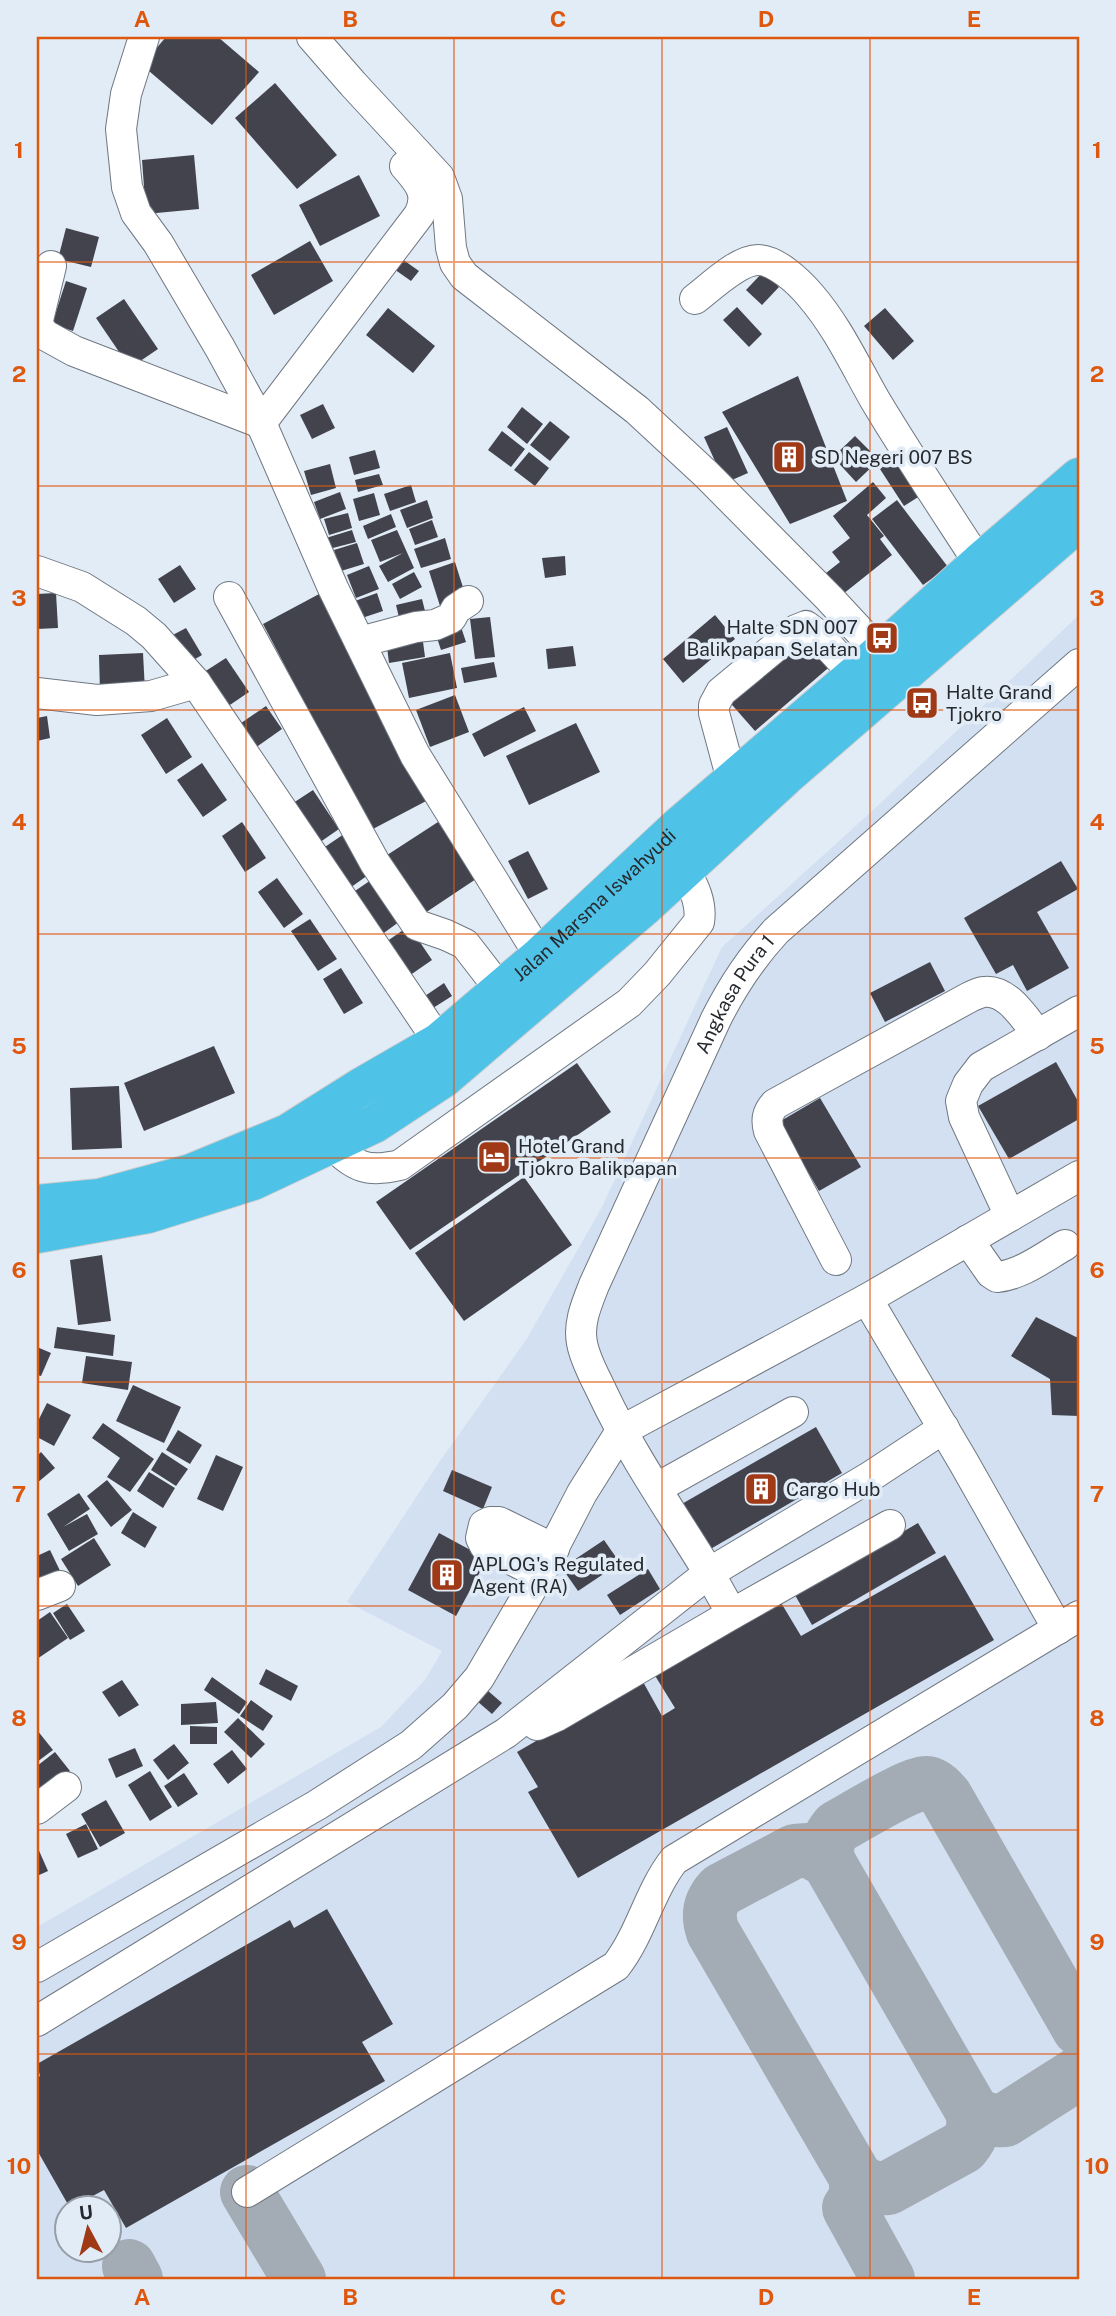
<svg xmlns="http://www.w3.org/2000/svg" width="1116" height="2316" font-family="'Public Sans',sans-serif">
<style>
.built{fill:#d2e0f1;fill-rule:evenodd}
.lines{fill:none;stroke-linecap:round;stroke-linejoin:round}
.taxiway{stroke:#a3abb4;stroke-width:54}
.building{fill:#42434d}
.minor-casing{stroke:#6f7781;stroke-width:32}
.highway-casing{stroke:#cbcccd;stroke-width:40}
.minor{stroke:#fff;stroke-width:30}
.highway{stroke:#4fc2e7;stroke-width:38}
.grid{fill:none;stroke:#de570e;stroke-width:2;stroke-opacity:0.55}
.labels{text-anchor:middle;stroke-width:7;stroke-linejoin:round;paint-order:stroke}
.poi-label{font-size:19px;fill:#262a2e;stroke:#e2ecf7;text-anchor:start}
.street-label{font-size:19px;fill:#262a2e;stroke:#e2ecf7}
.neatline{fill:none;stroke:#de570e;stroke-width:2.5}
.grid-label{font-size:23px;text-anchor:middle;font-weight:bold;fill:#de570e}
</style>
<rect width="100%" height="100%" fill="#e2ecf7"/>
<!-- built -->
<path class="built" d="M1079,615V2279H37V1927L381,1727L425,1680L442,1651L347,1602L440,1461L526,1340L602,1207L722,947L871,812ZM66,2208H108V2250H66Z"/>
<g class="lines">
<!-- taxiway -->
<g class="taxiway">
<path d="M828,1861C826,1846 827,1839 837,1827C852,1819 915,1780 928,1783C936,1785 941,1791 946,1797L1079,2029"/>
<path d="M972,2111C984,2120 991,2121 1005,2120L1079,2073"/>
<path d="M855,2176C865,2186 873,2189 888,2188L963,2147C973,2135 975,2127 972,2111L828,1861L808,1850L795,1851L721,1890C709,1903 707,1915 713,1932L855,2176C857,2189 857,2197 849,2208L888,2279"/>
<polyline points="247,2192 299,2279"/>
<polyline points="129,2266 136,2279"/>
</g>
</g>
<!-- building -->
<g class="building">
<polygon points="166,37 218,37 259,72 212,125 142,65"/>
<polygon points="275,83 337,155 297,189 235,118"/>
<polygon points="194,155 199,209 146,214 142,160"/>
<polygon points="359,175 380,216 320,246 299,205"/>
<polygon points="66,228 99,237 91,267 58,259"/>
<polygon points="310,241 333,281 274,315 251,275"/>
<polygon points="402,259 419,271 411,281 394,269"/>
<polygon points="763,272 779,287 762,305 746,290"/>
<polygon points="66,281 87,288 73,331 52,324"/>
<polygon points="124,299 158,349 130,368 96,318"/>
<polygon points="737,307 762,334 749,347 723,320"/>
<polygon points="388,308 435,346 413,373 366,335"/>
<polygon points="885,308 914,341 893,360 864,326"/>
<polygon points="798,376 847,501 790,524 722,412"/>
<polygon points="323,404 335,428 312,439 300,415"/>
<polygon points="522,407 543,424 527,444 507,427"/>
<polygon points="550,421 570,437 550,461 530,445"/>
<polygon points="727,427 748,473 725,483 704,437"/>
<polygon points="502,431 525,449 511,467 488,450"/>
<polygon points="855,436 879,460 856,482 833,457"/>
<polygon points="375,450 380,468 354,475 349,457"/>
<polygon points="529,452 549,468 535,486 514,470"/>
<polygon points="897,454 923,494 904,506 878,466"/>
<polygon points="330,464 336,488 311,495 304,471"/>
<polygon points="379,474 383,485 358,492 355,480"/>
<polygon points="873,482 886,498 867,515 884,536 880,539 892,555 838,598 821,577 840,562 832,552 850,538 833,516"/>
<polygon points="411,485 416,502 390,511 384,494"/>
<polygon points="340,492 346,509 320,519 314,502"/>
<polygon points="374,493 380,515 359,521 353,499"/>
<polygon points="427,500 433,518 407,528 400,510"/>
<polygon points="897,500 948,567 923,585 872,519"/>
<polygon points="348,513 352,528 329,535 324,519"/>
<polygon points="391,514 396,527 368,539 363,526"/>
<polygon points="432,520 438,537 415,545 409,529"/>
<polygon points="352,530 356,542 329,549 326,538"/>
<polygon points="397,530 414,568 388,582 379,566 403,553 380,562 371,540"/>
<polygon points="445,538 451,559 421,568 414,549"/>
<polygon points="357,543 364,564 341,571 334,550"/>
<polygon points="565,556 566,575 545,578 542,558"/>
<polygon points="455,562 466,597 440,606 429,571"/>
<polygon points="180,565 196,589 174,603 158,579"/>
<polygon points="369,566 379,589 356,598 347,575"/>
<polygon points="414,572 422,587 400,599 392,584"/>
<polygon points="56,593 58,628 37,629 37,594"/>
<polygon points="321,593 430,799 371,830 263,624"/>
<polygon points="377,593 383,611 362,618 355,601"/>
<polygon points="422,599 427,619 401,626 396,605"/>
<polygon points="715,615 735,639 683,683 663,659"/>
<polygon points="490,617 495,657 475,659 470,619"/>
<polygon points="460,624 466,642 441,650 435,632"/>
<polygon points="186,628 202,655 185,665 169,637"/>
<polygon points="805,630 834,663 755,731 726,698"/>
<polygon points="422,634 425,657 389,663 386,639"/>
<polygon points="573,646 576,666 548,669 546,649"/>
<polygon points="143,653 145,691 100,693 99,655"/>
<polygon points="450,653 457,688 409,698 402,663"/>
<polygon points="226,658 249,692 224,709 201,674"/>
<polygon points="494,662 497,677 464,683 461,668"/>
<polygon points="455,695 469,732 430,747 416,710"/>
<polygon points="266,706 282,729 248,753 231,730"/>
<polygon points="524,707 536,731 484,757 472,734"/>
<polygon points="47,716 50,738 37,741 37,718"/>
<polygon points="167,718 192,757 166,774 141,735"/>
<polygon points="576,723 600,772 529,805 506,756"/>
<polygon points="202,763 227,800 203,817 177,780"/>
<polygon points="313,790 339,829 313,847 287,807"/>
<polygon points="242,822 266,858 245,872 222,836"/>
<polygon points="438,822 476,879 419,917 381,859"/>
<polygon points="344,834 371,873 347,890 319,851"/>
<polygon points="528,851 548,889 528,899 508,861"/>
<polygon points="1061,861 1078,889 1037,912 1069,968 1027,991 1013,965 996,974 964,918"/>
<polygon points="277,878 303,914 284,928 258,892"/>
<polygon points="374,878 403,919 381,935 352,893"/>
<polygon points="310,919 337,959 318,971 291,931"/>
<polygon points="409,926 432,960 406,978 383,944"/>
<polygon points="930,962 945,991 885,1022 870,993"/>
<polygon points="341,968 363,1003 344,1014 323,979"/>
<polygon points="444,983 452,996 433,1008 425,996"/>
<polygon points="214,1046 235,1093 144,1131 124,1083"/>
<polygon points="1056,1062 1079,1103 1079,1119 1009,1159 978,1106"/>
<polygon points="577,1063 611,1112 410,1250 376,1202"/>
<polygon points="119,1086 122,1148 72,1150 70,1088"/>
<polygon points="820,1098 861,1167 819,1191 779,1122"/>
<polygon points="524,1177 572,1245 464,1321 415,1253"/>
<polygon points="102,1255 111,1321 78,1325 70,1260"/>
<polygon points="1036,1317 1076,1337 1079,1336 1079,1416 1052,1415 1050,1379 1011,1356"/>
<polygon points="57,1327 115,1335 113,1356 54,1348"/>
<polygon points="37,1347 51,1353 41,1376 37,1375"/>
<polygon points="86,1356 132,1362 128,1390 82,1383"/>
<polygon points="133,1385 181,1407 164,1443 116,1421"/>
<polygon points="47,1403 71,1415 54,1446 37,1437 37,1423"/>
<polygon points="103,1423 154,1459 130,1492 107,1477 120,1458 92,1438"/>
<polygon points="816,1427 842,1473 707,1551 680,1505"/>
<polygon points="178,1430 202,1445 190,1464 166,1450"/>
<polygon points="41,1452 55,1468 37,1483 37,1456"/>
<polygon points="162,1452 188,1469 176,1486 151,1470"/>
<polygon points="216,1455 243,1467 223,1511 197,1499"/>
<polygon points="452,1470 492,1487 483,1509 443,1491"/>
<polygon points="149,1472 175,1488 163,1508 137,1491"/>
<polygon points="107,1480 132,1510 111,1527 87,1496"/>
<polygon points="79,1493 90,1509 63,1527 87,1514 98,1534 69,1551 47,1514"/>
<polygon points="133,1512 157,1527 145,1548 121,1533"/>
<polygon points="918,1523 936,1553 812,1625 795,1595"/>
<polygon points="439,1533 487,1559 456,1616 408,1590"/>
<polygon points="94,1538 111,1565 78,1586 61,1559"/>
<polygon points="604,1540 620,1563 578,1591 562,1568"/>
<polygon points="50,1550 63,1577 37,1590 37,1556"/>
<polygon points="945,1555 994,1640 578,1878 528,1792 538,1787 517,1752 642,1680 662,1716 675,1708 654,1674 780,1601 801,1636"/>
<polygon points="648,1569 660,1589 620,1615 607,1595"/>
<polygon points="67,1604 85,1631 70,1640 53,1613"/>
<polygon points="50,1612 68,1638 37,1659 37,1621"/>
<polygon points="266,1669 298,1686 291,1701 259,1684"/>
<polygon points="212,1677 247,1702 239,1714 204,1690"/>
<polygon points="122,1680 139,1705 119,1717 102,1692"/>
<polygon points="487,1690 502,1703 492,1714 477,1701"/>
<polygon points="251,1700 273,1716 263,1731 240,1716"/>
<polygon points="216,1702 218,1723 181,1725 181,1704"/>
<polygon points="238,1718 265,1744 251,1758 224,1732"/>
<polygon points="190,1726 217,1727 217,1744 190,1744"/>
<polygon points="37,1730 53,1750 37,1762"/>
<polygon points="174,1744 189,1763 168,1780 153,1760"/>
<polygon points="135,1748 143,1766 116,1778 108,1759"/>
<polygon points="232,1750 247,1769 228,1784 213,1764"/>
<polygon points="55,1752 70,1771 39,1796 37,1793 37,1766"/>
<polygon points="150,1771 172,1807 150,1821 128,1785"/>
<polygon points="184,1773 198,1794 178,1807 164,1786"/>
<polygon points="106,1800 125,1833 100,1847 81,1814"/>
<polygon points="86,1824 98,1849 78,1858 66,1834"/>
<polygon points="37,1846 48,1871 37,1876"/>
<polygon points="327,1909 393,2024 362,2042 385,2081 126,2228 104,2190 70,2208 37,2150 37,2078 40,2076 37,2064 290,1920 294,1928"/>
</g>
<g class="lines">
<defs>
<g id="minor">
<polyline points="144,37 126,94 121,129 127,187 136,213 158,243 220,348 261,423 333,588 415,755 540,956"/>
<polyline points="312,37 353,84 439,177 447,199 451,248 455,263 464,276 637,410 706,474 829,598 880,653"/>
<polyline points="51,266 38,320 38,326 45,335 74,351 261,423"/>
<path d="M695,299C711,287 738,260 758,260C776,260 799,282 810,295C837,326 855,365 875,400C908,455 944,509 979,563"/>
<path d="M261,423L419,215C430,194 419,182 405,166"/>
<polyline points="37,571 82,587 136,621 154,636 196,683 439,1042"/>
<polyline points="229,597 375,863 417,925 446,935 465,944 499,988"/>
<polyline points="360,642 416,627 435,625 451,618 456,609 468,601"/>
<polyline points="37,693 97,700 151,696 196,683"/>
<polyline points="732,780 714,713 714,705 721,692 796,630 806,626 818,635 855,675"/>
<path d="M331,1144C356,1167 366,1173 400,1165L629,1003L657,974L699,922C702,903 694,886 684,870"/>
<polyline points="1010,1216 964,1117 961,1101 968,1084 981,1067 1079,1011"/>
<path d="M968,1240L991,1273L997,1277C1021,1275 1044,1257 1065,1245"/>
<path d="M836,1260L769,1131C766,1120 767,1113 775,1104L968,998C972,996 978,993 983,992C1007,988 1025,1019 1038,1035"/>
<polyline points="867,1299 964,1463 1058,1629"/>
<polyline points="657,1488 793,1412"/>
<polyline points="540,1574 485,1546 481,1538 484,1525 490,1522 499,1522 554,1549"/>
<polyline points="37,1595 60,1586"/>
<polyline points="732,1614 709,1573 868,1478 944,1428"/>
<polyline points="537,1725 557,1716 732,1614 890,1525"/>
<polyline points="37,1809 66,1787"/>
<polyline points="37,1967 317,1805 411,1745 455,1706 479,1678 540,1574 582,1493 621,1431 867,1299 1079,1176"/>
<path id="s1" d="M37,2021L506,1733L709,1573C673,1514 632,1456 602,1392C595,1377 585,1360 582,1343C578,1323 587,1303 594,1285L716,1019C733,985 751,958 776,931L1079,664"/>
<path d="M247,2192L616,1966C641,1934 649,1892 674,1860L1079,1616"/>
</g>
<g id="highway">
<path id="s2" d="M37,1204L99,1198L191,1173L288,1133L361,1087L439,1042L540,956L678,827L855,675L979,563L1079,477"/>
<polyline points="37,1234 148,1214 253,1181 374,1124 444,1078 645,906 786,776 1079,522"/>
</g>
</defs>
<!-- minor casing -->
<use href="#minor" class="minor-casing"/>
<!-- highway casing -->
<use href="#highway" class="highway-casing"/>
<!-- minor -->
<use href="#minor" class="minor"/>
<!-- highway -->
<use href="#highway" class="highway"/>
</g>
<!-- grid -->
<path class="grid" d="M246,37V2279M454,37V2279M662,37V2279M870,37V2279M37,262H1079M37,486H1079M37,710H1079M37,934H1079M37,1158H1079M37,1382H1079M37,1606H1079M37,1830H1079M37,2054H1079"/>
<!-- icons -->
<defs>
<symbol id="building-square" viewBox="-11 -11 22 22"><rect x="-9" y="-9" width="18" height="18" rx="4" fill="#a03916" stroke="#e2ecf7"/><path d="M-4-6H4V6H1V3H-1V6H-4ZM-2.5-4.3h1.7v1.8h-1.7ZM.8-4.3h1.7v1.8H.8ZM-2.5-1h1.7V.8h-1.7ZM.8-1h1.7V.8H.8Z" fill="#fff"/></symbol>
<symbol id="bus-square" viewBox="-11 -11 22 22"><rect x="-9" y="-9" width="18" height="18" rx="4" fill="#a03916" stroke="#e2ecf7"/><path d="M-5-6H5V4H4V6H2V4H-2V6H-4V4H-5ZM-3.5-4V0h7V-4ZM-3.5 1.2v1.5H-2V1.2ZM2 1.2v1.5H3.5V1.2Z" fill="#fff"/></symbol>
<symbol id="hotel-square" viewBox="-11 -11 22 22"><rect x="-9" y="-9" width="18" height="18" rx="4" fill="#a03916" stroke="#e2ecf7"/><path d="M-6-4.5h1.5V1H6V5H4.5V3h-9V5H-6ZM-4 0a1.8 1.8 0 1 1 3.6 0ZM.5 0V-2.5h3Q6-2.5 6 0Z" fill="#fff"/></symbol>
</defs>
<g fill-rule="evenodd">
<use href="#building-square" x="770" y="438" width="38" height="38"/>
<use href="#bus-square" x="863" y="619" width="38" height="38"/>
<use href="#bus-square" x="903" y="684" width="38" height="38"/>
<use href="#hotel-square" x="475" y="1138" width="38" height="38"/>
<use href="#building-square" x="742" y="1470" width="38" height="38"/>
<use href="#building-square" x="428" y="1556" width="38" height="38"/>
</g>
<g class="labels">
<!-- poi labels -->
<g class="poi-label">
<text x="814" y="464">SD Negeri 007 BS</text>
<text x="858" y="634" text-anchor="end">Halte SDN 007<tspan x="858" dy="22">Balikpapan Selatan</tspan></text>
<text x="946" y="699">Halte Grand<tspan x="946" dy="22">Tjokro</tspan></text>
<text x="518" y="1153">Hotel Grand<tspan x="518" dy="22">Tjokro Balikpapan</tspan></text>
<text x="786" y="1496">Cargo Hub</text>
<text x="472" y="1571">APLOG's Regulated<tspan x="472" dy="22">Agent (RA)</tspan></text>
</g>
<!-- street labels -->
<g class="street-label">
<text dy="7" stroke="none"><textPath href="#s2" startOffset="646">Jalan Marsma Iswahyudi</textPath></text>
<text dy="7" stroke="none"><textPath href="#s1" startOffset="1456">Angkasa Pura 1</textPath></text>
</g>
</g>
<!-- border -->
<rect width="1116" height="2316" fill="none" stroke="#e2ecf7" stroke-width="77"/>
<!-- north arrow -->
<g transform="translate(88 2229) rotate(353)"><circle r="33" fill="#e2ecf7" stroke="#979ea7" stroke-width="2"/>
<path d="M0-5L12 26L0 18L-12 26Z" fill="#a03916"/>
<text y="-10" font-size="19" font-weight="bold" text-anchor="middle" fill="#262a2e">U</text>
</g>
<rect x="38" y="38" width="1040" height="2240" class="neatline"/>
<g class="grid-label">
<text x="142" y="27">A</text>
<text x="350" y="27">B</text>
<text x="558" y="27">C</text>
<text x="766" y="27">D</text>
<text x="974" y="27">E</text>
<text x="19" y="158">1</text>
<text x="1097" y="158">1</text>
<text x="19" y="382">2</text>
<text x="1097" y="382">2</text>
<text x="19" y="606">3</text>
<text x="1097" y="606">3</text>
<text x="19" y="830">4</text>
<text x="1097" y="830">4</text>
<text x="19" y="1054">5</text>
<text x="1097" y="1054">5</text>
<text x="19" y="1278">6</text>
<text x="1097" y="1278">6</text>
<text x="19" y="1502">7</text>
<text x="1097" y="1502">7</text>
<text x="19" y="1726">8</text>
<text x="1097" y="1726">8</text>
<text x="19" y="1950">9</text>
<text x="1097" y="1950">9</text>
<text x="19" y="2174">10</text>
<text x="1097" y="2174">10</text>
<text x="142" y="2305">A</text>
<text x="350" y="2305">B</text>
<text x="558" y="2305">C</text>
<text x="766" y="2305">D</text>
<text x="974" y="2305">E</text>
</g>
</svg>
